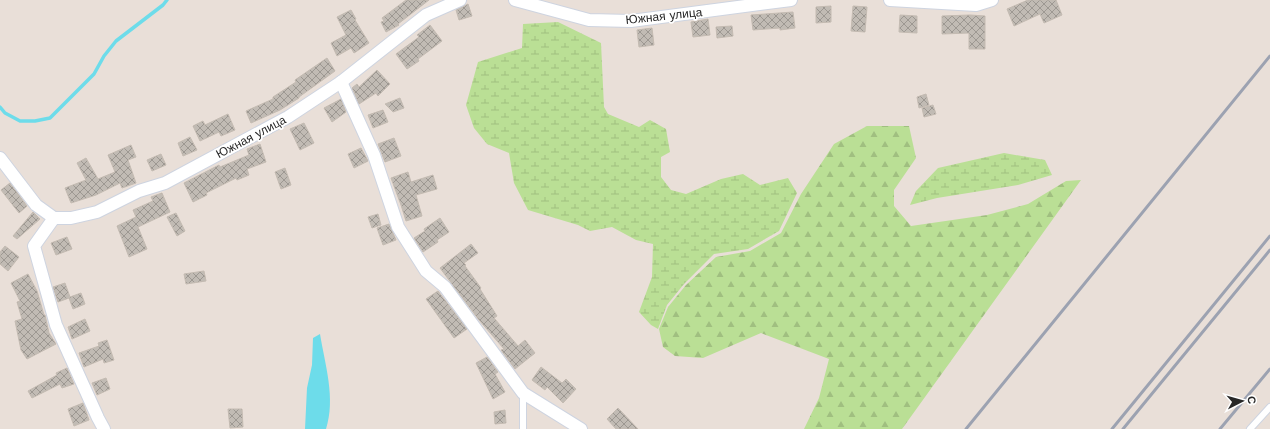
<svg xmlns="http://www.w3.org/2000/svg" width="1270" height="429" font-family="'Work Sans',sans-serif">
<style>
.forest{fill:url(#forest-firs)}
.wetland{fill:url(#wetland-marsh)}
.water{fill:#6ddcea}
.lines{fill:none;stroke-linecap:round;stroke-linejoin:round}
.stream{stroke:#6ddcea;stroke-width:3.5}
.building{fill:url(#building-cross-hatch);stroke:#c4bbb2}
.service-casing{stroke:#ced4e0;stroke-width:8}
.minor-casing{stroke:#ced4e0;stroke-width:14}
.service{stroke:#fff;stroke-width:6}
.minor{stroke:#fff;stroke-width:12}
.rail{stroke:#9ca2b1;stroke-width:3}
.labels{text-anchor:middle;stroke-width:3.5;stroke-linejoin:round;paint-order:stroke}
.street-label{font-size:12px;fill:#272727;stroke:#fff}
</style>
<defs>
<pattern id="forest-firs" width="22" height="20" patternUnits="userSpaceOnUse"><rect width="22" height="20" fill="#badf95"/><path d="M5 1l3.5 6h-7zM16 11l3.5 6h-7z" fill="#a0bf80"/></pattern>
<pattern id="wetland-marsh" width="20" height="14" patternUnits="userSpaceOnUse"><rect width="20" height="14" fill="#badf95"/><path d="M1 5h8M5 5V1M11 12h8M15 12V8" fill="none" stroke="#a0bf80"/></pattern>
<pattern id="building-cross-hatch" width="8" height="8" patternUnits="userSpaceOnUse"><rect width="8" height="8" fill="#c1bbb4"/><path d="M0 0l8 8M0 8l8-8" fill="none" stroke="#9d9892"/></pattern>
</defs>
<rect width="100%" height="100%" fill="#e9dfd8"/>
<!-- forest -->
<polygon class="forest" points="867,126 909,126 916,158 894,190 894,206 911,226 987,215 1028,204 1066,181 1081,180 902,429 804,429 819,398 829,359 761,333 703,358 675,356 663,347 659,329 668,307 686,285 716,257 750,251 781,233 801,194 834,144"/>
<!-- wetland -->
<g class="wetland">
<polygon points="558,22 601,43 604,107 608,114 639,127 650,120 666,129 670,152 661,157 661,177 671,190 686,194 721,179 743,174 760,185 788,178 797,193 779,231 748,249 714,254 684,284 667,305 658,329 651,325 639,312 652,277 653,244 636,240 612,227 590,231 578,225 528,210 514,183 509,153 487,144 474,128 466,105 478,62 522,48 523,24"/>
<polygon points="1004,153 1045,160 1052,175 1018,185 937,198 910,205 916,191 938,168"/>
</g>
<!-- water -->
<path class="water" d="M320,334C325,365 336,398 326,429H305L307,388L312,365L313,338Z"/>
<g class="lines">
<!-- stream -->
<polyline class="stream" points="0,107 5,113 20,121 35,121 50,118 94,74 104,56 116,41 163,5 167,0"/>
</g>
<!-- building -->
<g class="building">
<polygon points="406,0 429,0 398,24 399,25 386,32 381,22 384,21 382,18"/>
<polygon points="1028,0 1056,0 1062,15 1044,23 1040,14 1014,26 1007,9"/>
<polygon points="468,4 472,16 459,20 456,10"/>
<polygon points="831,6 831,22 816,23 816,7"/>
<polygon points="853,6 867,7 865,32 851,31"/>
<polygon points="351,10 356,19 355,20 369,43 354,53 351,48 337,56 331,43 346,35 337,17"/>
<polygon points="793,12 795,28 780,30 780,28 753,30 751,15"/>
<polygon points="900,15 917,16 917,33 899,32"/>
<polygon points="970,15 985,16 985,49 969,49 969,33 942,34 942,16"/>
<polygon points="708,19 710,35 693,37 691,22"/>
<polygon points="430,25 442,41 418,59 419,61 407,69 396,54 419,37 417,35"/>
<polygon points="732,26 733,36 717,38 716,27"/>
<polygon points="652,28 654,45 639,47 637,30"/>
<polygon points="327,58 335,71 299,97 299,98 280,110 251,123 246,111 273,99 273,97 296,82 295,80"/>
<polygon points="377,70 390,84 378,96 376,93 359,104 352,88 357,84 359,87"/>
<polygon points="926,94 929,105 919,108 917,97"/>
<polygon points="400,98 404,108 393,112 385,104"/>
<polygon points="341,99 346,112 332,122 324,108"/>
<polygon points="933,105 936,114 924,117 922,108"/>
<polygon points="383,110 388,122 373,128 368,115"/>
<polygon points="228,114 235,130 221,136 219,132 200,141 193,126 203,121 205,125"/>
<polygon points="304,123 314,143 300,150 290,129"/>
<polygon points="190,137 197,150 183,156 178,143"/>
<polygon points="394,138 401,156 385,162 378,144"/>
<polygon points="260,144 266,162 247,169 249,175 237,180 236,178 206,193 207,195 193,202 184,183 219,165 220,167 249,155 247,149"/>
<polygon points="131,145 136,157 128,160 136,183 122,188 120,183 96,195 71,203 65,188 86,180 77,163 86,158 98,179 115,172 108,155"/>
<polygon points="361,148 368,161 354,168 348,154"/>
<polygon points="161,154 166,165 152,171 147,160"/>
<polygon points="285,168 291,185 281,189 275,172"/>
<polygon points="408,172 411,182 433,175 437,189 416,195 422,216 406,221 401,205 391,178"/>
<polygon points="10,183 27,206 19,213 1,190"/>
<polygon points="162,193 170,212 138,227 147,249 129,257 117,226 136,217 133,210 153,201 151,197"/>
<polygon points="33,212 40,219 17,239 13,236"/>
<polygon points="176,213 185,231 177,236 167,217"/>
<polygon points="378,214 381,225 372,228 368,217"/>
<polygon points="440,218 449,232 437,240 438,242 423,252 414,238 425,231 424,229"/>
<polygon points="389,224 396,240 383,245 377,228"/>
<polygon points="67,237 72,249 56,255 51,243"/>
<polygon points="471,244 478,253 464,263 466,265 465,266 481,288 480,289 497,316 494,318 518,346 525,340 535,353 515,369 501,350 504,349 479,320 440,268"/>
<polygon points="5,246 19,257 8,271 0,264 0,252"/>
<polygon points="204,271 206,281 186,284 184,274"/>
<polygon points="28,274 37,291 44,315 45,315 49,333 56,344 27,359 21,350 15,321 22,319 17,302 20,301 11,283"/>
<polygon points="65,283 70,297 81,293 85,304 73,309 69,298 58,302 53,287"/>
<polygon points="438,291 467,329 454,338 426,299"/>
<polygon points="85,319 90,331 72,339 68,327"/>
<polygon points="107,340 114,360 104,363 103,359 84,367 79,353 99,346 98,343"/>
<polygon points="487,357 498,372 495,374 505,392 493,399 476,363"/>
<polygon points="541,367 562,383 566,379 576,389 563,403 547,387 545,390 532,380"/>
<polygon points="67,368 74,384 62,388 60,384 32,398 28,391 57,375 56,373"/>
<polygon points="106,378 110,389 97,395 92,383"/>
<polygon points="83,403 89,420 74,426 68,409"/>
<polygon points="618,408 638,429 616,429 607,419"/>
<polygon points="228,409 242,409 243,427 230,428"/>
<polygon points="505,410 506,423 495,424 494,412"/>
</g>
<g class="lines">
<defs>
<g id="service">
<polyline points="523,429 523,393"/>
<polyline points="1250,429 1270,407"/>
</g>
<g id="minor">
<polyline points="515,0 589,20 631,21 791,0"/>
<polyline points="890,0 976,5 992,0"/>
<polyline points="341,82 374,155 398,227 426,271 445,287 523,393 581,429"/>
<polyline points="0,158 36,205 54,218"/>
<polyline points="104,429 98,418 56,325 34,246 54,218 71,218 97,212 139,191 165,183 288,117 341,82 426,15 460,0"/>
</g>
</defs>
<!-- service casing -->
<use href="#service" class="service-casing"/>
<!-- minor casing -->
<use href="#minor" class="minor-casing"/>
<!-- service -->
<use href="#service" class="service"/>
<!-- minor -->
<use href="#minor" class="minor"/>
<!-- rail -->
<g class="rail">
<polyline points="966,429 1270,56"/>
<polyline points="1112,429 1270,236"/>
<polyline points="1123,429 1270,250"/>
<polyline points="1220,429 1270,369"/>
</g>
</g>
<g class="labels">
<!-- street labels -->
<g class="street-label">
<text transform="translate(664 16) rotate(-6)" y="4">Южная улица</text>
<text transform="translate(251 137) rotate(-28)" y="4">Южная улица</text>
</g>
</g>
<!-- north arrow -->
<g transform="translate(1242 401) rotate(84)" stroke="#ffffff" stroke-width="3" paint-order="stroke">
<path d="M0-3L7 15L0 10L-7 15Z" fill="#272727"/>
<text y="-6" font-size="11" font-weight="bold" text-anchor="middle" fill="#272727">С</text>
</g>
</svg>
